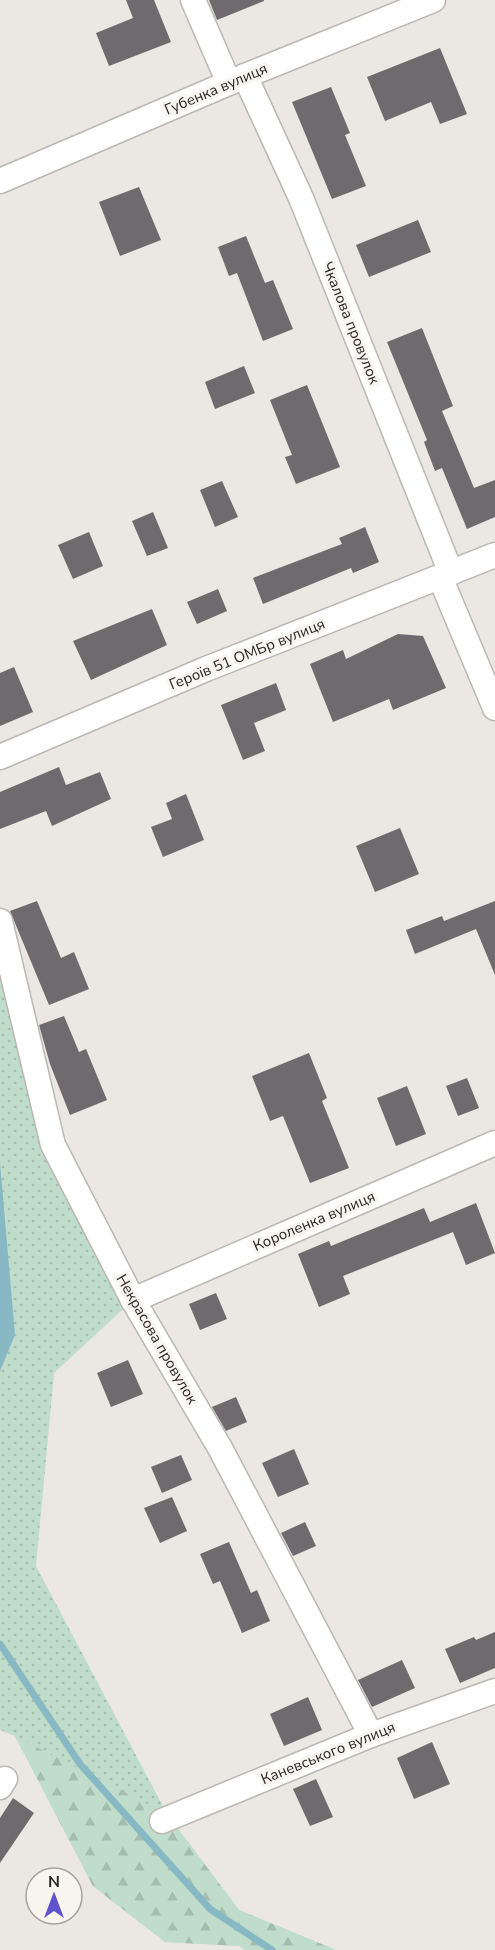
<svg xmlns="http://www.w3.org/2000/svg" width="495" height="1950" font-family="'Nunito Sans',sans-serif">
<style>
.grass{fill:url(#grass-dots)}
.forest{fill:url(#forest-firs)}
.water{fill:#89b8c5}
.lines{fill:none;stroke-linecap:round;stroke-linejoin:round}
.stream{stroke:#89b8c5;stroke-width:7}
.building{fill:#6f6a6d}
.street-casing{stroke:#bbb7b3;stroke-width:27}
.street{stroke:#fff;stroke-width:24}
.labels{text-anchor:middle;stroke-width:6;stroke-linejoin:round;paint-order:stroke}
.street-label{font-size:15px;fill:#282625;stroke:#f8f4f0}
</style>
<defs>
<pattern id="grass-dots" width="8" height="8" patternUnits="userSpaceOnUse" patternTransform="scale(1.5)"><rect width="8" height="8" fill="#bfddca"/><path d="M2 2h.1M6 6h.1" fill="none" stroke="#a4bead" stroke-width="1.8" stroke-linecap="round"/></pattern>
<pattern id="forest-firs" width="22" height="20" patternUnits="userSpaceOnUse" patternTransform="scale(1.5)"><rect width="22" height="20" fill="#bfddca"/><path d="M5 1l3.5 6h-7zM16 11l3.5 6h-7z" fill="#a4bead"/></pattern>
</defs>
<rect width="100%" height="100%" fill="#ebe7e3"/>
<!-- grass -->
<polygon class="grass" points="0,921 53,1145 133,1300 54,1373 36,1566 167,1814 239,1910 336,1950 245,1950 240,1946 165,1942 93,1886 15,1736 0,1730"/>
<!-- forest -->
<polygon class="forest" points="15,1736 167,1814 239,1910 336,1950 245,1950 240,1946 165,1942 93,1886"/>
<!-- water -->
<polygon class="water" points="0,1163 15,1335 0,1371"/>
<g class="lines">
<!-- stream -->
<polyline class="stream" points="0,1644 80,1764 210,1909 272,1950"/>
</g>
<!-- building -->
<g class="building">
<polygon points="126,0 154,0 171,42 109,66 96,33 133,18"/>
<polygon points="209,0 264,0 264,1 217,20"/>
<polygon points="440,48 467,114 440,124 431,102 385,121 367,77"/>
<polygon points="331,87 350,133 345,135 366,186 332,199 292,102"/>
<polygon points="139,187 161,240 120,256 99,202"/>
<polygon points="418,220 431,252 369,277 356,245"/>
<polygon points="246,236 265,283 273,280 293,329 263,341 237,273 229,276 218,247"/>
<polygon points="422,328 453,406 442,411 474,488 495,480 495,517 467,529 442,468 435,471 424,442 427,440 387,342"/>
<polygon points="244,366 255,393 215,409 205,382"/>
<polygon points="307,385 340,467 296,484 285,457 292,455 270,400"/>
<polygon points="222,481 238,517 215,527 200,490"/>
<polygon points="153,512 168,548 147,556 132,521"/>
<polygon points="365,527 379,562 353,573 351,568 263,604 253,578 342,544 339,538"/>
<polygon points="89,532 103,566 73,579 58,545"/>
<polygon points="218,589 227,611 197,624 187,602"/>
<polygon points="152,609 167,645 91,680 73,641"/>
<polygon points="398,634 423,636 446,688 393,710 389,699 333,722 310,664 343,650 346,659"/>
<polygon points="14,667 33,712 0,726 0,673"/>
<polygon points="276,683 286,710 254,723 265,751 243,760 221,705"/>
<polygon points="59,767 66,785 100,772 111,799 52,826 46,811 0,829 0,792"/>
<polygon points="186,794 204,840 163,857 151,827 172,819 166,803"/>
<polygon points="400,828 419,874 375,892 356,846"/>
<polygon points="37,901 61,958 74,952 89,989 49,1005 10,911"/>
<polygon points="495,901 495,975 476,929 415,954 406,930 442,916 444,921"/>
<polygon points="64,1016 79,1052 86,1049 107,1100 70,1115 50,1064 39,1025"/>
<polygon points="309,1053 327,1098 322,1101 349,1168 310,1183 283,1116 270,1121 252,1076"/>
<polygon points="467,1078 479,1108 458,1116 446,1086"/>
<polygon points="407,1086 426,1134 396,1146 377,1098"/>
<polygon points="476,1203 495,1253 466,1265 453,1232 343,1276 350,1294 319,1307 298,1254 329,1241 331,1246 424,1208 430,1222"/>
<polygon points="216,1293 227,1319 200,1330 189,1304"/>
<polygon points="128,1360 143,1394 111,1407 97,1373"/>
<polygon points="236,1397 247,1422 226,1431 212,1407"/>
<polygon points="294,1449 309,1484 278,1497 262,1463"/>
<polygon points="181,1455 192,1480 162,1493 151,1467"/>
<polygon points="172,1497 187,1531 160,1543 144,1508"/>
<polygon points="305,1522 316,1546 293,1556 281,1533"/>
<polygon points="229,1542 251,1593 257,1590 270,1621 242,1633 220,1581 213,1584 200,1554"/>
<polygon points="495,1632 495,1668 460,1683 445,1649 474,1637 476,1640"/>
<polygon points="402,1660 415,1688 372,1707 358,1680"/>
<polygon points="308,1697 322,1730 284,1746 270,1714"/>
<polygon points="432,1742 450,1784 414,1799 397,1758"/>
<polygon points="316,1779 333,1817 310,1826 293,1789"/>
<polygon points="13,1798 34,1813 0,1863 0,1818"/>
</g>
<g class="lines">
<defs>
<g id="street">
<polyline points="193,0 229,83"/>
<polyline points="245,76 301,198 451,573"/>
<polyline points="0,181 245,76 433,0"/>
<polyline points="440,577 495,708"/>
<polyline points="0,757 206,669 495,555"/>
<polyline points="0,921 53,1145 133,1300 220,1448 371,1735"/>
<polyline points="133,1300 495,1143"/>
<polyline points="0,1787 5,1779"/>
<polyline points="162,1821 371,1735 495,1691"/>
</g>
</defs>
<!-- street casing -->
<use href="#street" class="street-casing"/>
<!-- street -->
<use href="#street" class="street"/>
</g>
<g class="labels">
<!-- street labels -->
<g class="street-label">
<text transform="translate(216 89) rotate(-23)" y="5">Губенка вулиця</text>
<text transform="translate(351 323) rotate(68)" y="5">Чкалова провулок</text>
<text transform="translate(247 654) rotate(-22)" y="5">Героїв 51 ОМБр вулиця</text>
<text transform="translate(314 1221) rotate(-23)" y="5">Короленка вулиця</text>
<text transform="translate(157 1339) rotate(60)" y="5">Некрасова провулок</text>
<text transform="translate(328 1753) rotate(-22)" y="5">Каневського вулиця</text>
</g>
</g>
<!-- north arrow -->
<g transform="translate(54 1896)"><circle r="28" fill="#f8f4f0" stroke="#a5a29f" stroke-width="1.5"/>
<path d="M0-4.5L10 22L0 15L-10 22Z" fill="#5f54cd"/>
<text y="-9" font-size="16" font-weight="bold" text-anchor="middle" fill="#282625">N</text>
</g>
</svg>
